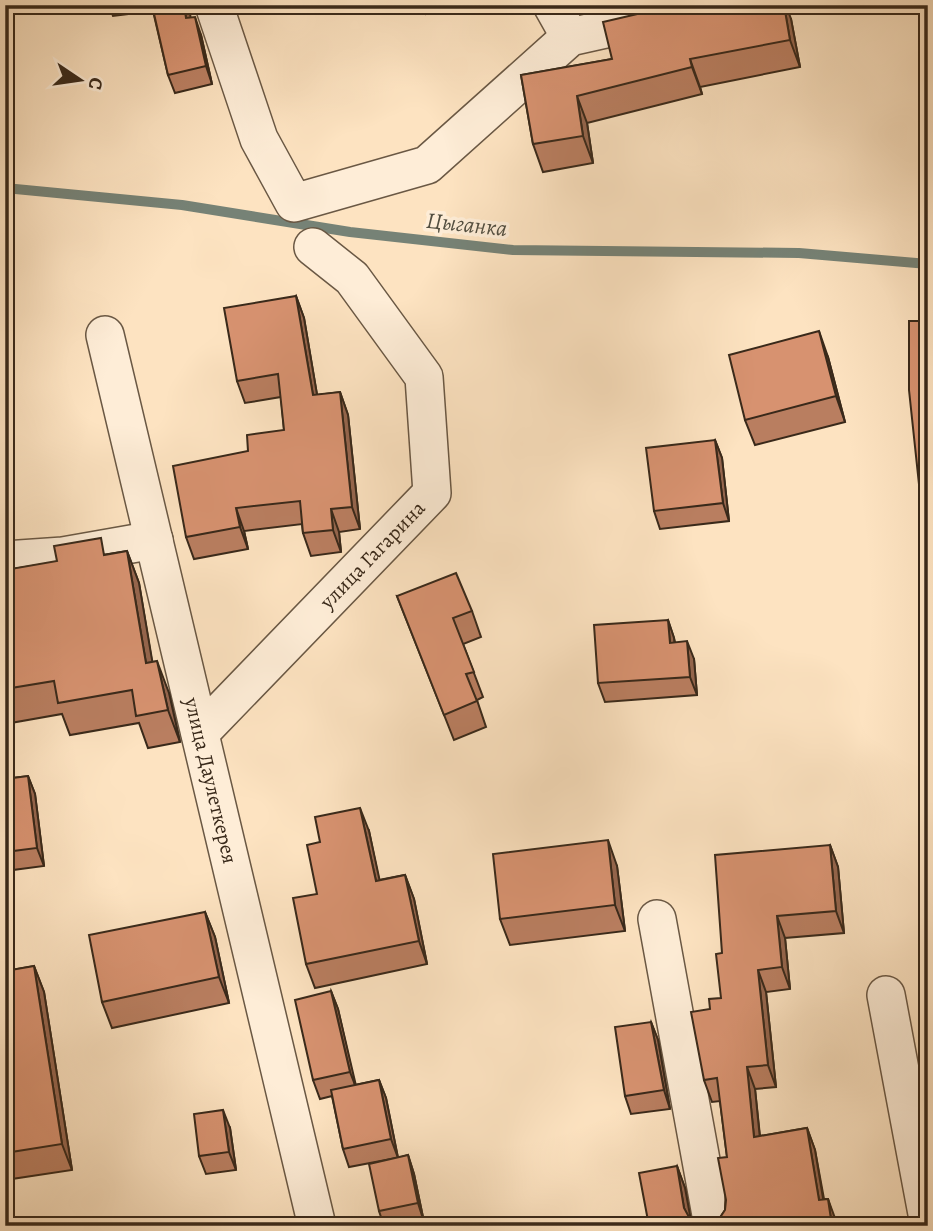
<svg xmlns="http://www.w3.org/2000/svg" width="933" height="1231" font-family="Alegreya,serif">
<style>
.lines{fill:none;stroke-linecap:round;stroke-linejoin:round}
.stream{stroke:#768276;stroke-width:10}
.minor-casing{stroke:#6a5844;stroke-width:40}
.minor{stroke:#feedd7;stroke-width:37}
.wall{fill:#b97e60;stroke:#39291a;stroke-width:2}
.shaded-wall{fill:#96664e;stroke:#39291a;stroke-width:2}
.building{fill:#d79270;stroke:#39291a;stroke-width:2}
.labels{text-anchor:middle;stroke-width:7;stroke-linejoin:round;paint-order:stroke}
.street-label{font-size:21px;fill:#39291a;stroke:#feedd7}
.water-label{font-size:23px;font-style:italic;fill:#524e40;stroke:#feedd7}
</style>
<rect width="100%" height="100%" fill="#fde3c1"/>
<filter id="stains"><feTurbulence type="fractalNoise" baseFrequency=".00286" numOctaves="4"/><feColorMatrix values="0 0 0 0 .2 0 0 0 0 .09 0 0 0 0 .02 0 0 0 .5 -.17"/></filter>
<radialGradient id="worn" r=".72"><stop offset=".6" stop-color="#630" stop-opacity="0"/><stop offset="1" stop-color="#630" stop-opacity=".3"/></radialGradient>
<g class="lines">
<!-- stream -->
<polyline class="stream" points="5,188 182,205 350,232 513,250 799,253 928,264"/>
<defs>
<g id="minor">
<polyline points="214,5 259,139 294,203 427,165 570,37 713,5"/>
<polyline points="552,5 570,37"/>
<path id="s1" d="M105,335L317,1226"/>
<polyline points="5,560 63,556 154,540"/>
<path id="s2" d="M200,733L432,493L424,377L352,278L313,247"/>
<polyline points="657,919 713,1226"/>
<polyline points="886,995 928,1219"/>
</g>
</defs>
<!-- minor casing -->
<use href="#minor" class="minor-casing"/>
<!-- minor -->
<use href="#minor" class="minor"/>
</g>
<!-- wall -->
<g class="wall">
<polygon points="109,5 189,5 190,18 201,35 212,84 175,93 168,75 153,11 113,16"/>
<polygon points="423,5 459,5 426,14"/>
<polygon points="791,19 800,67 700,87 702,94 587,123 593,163 543,172 533,144 521,75 612,59"/>
<polygon points="296,296 304,318 317,395 340,392 348,415 360,529 339,532 341,552 311,556 303,533 302,524 244,531 248,549 194,559 186,537 248,451 284,430 281,397 245,403 237,381"/>
<polygon points="928,321 928,537 923,522"/>
<polygon points="828,357 845,422 755,445 745,420"/>
<polygon points="715,440 722,458 729,521 660,529 654,511"/>
<polygon points="127,551 139,583 152,662 169,693 180,742 148,748 139,723 70,735 62,714 5,724 5,570"/>
<polygon points="397,596 472,611 481,637 463,644 483,697 477,700 486,727 454,740"/>
<polygon points="668,620 674,638 675,642 694,659 697,695 605,702 598,683"/>
<polygon points="28,776 35,794 44,866 5,871 5,779"/>
<polygon points="369,831 379,880 405,875 414,899 427,964 315,988 306,964 317,894"/>
<polygon points="830,845 838,867 844,933 785,938 790,989 766,992 776,1087 755,1089 760,1136 807,1128 815,1150 824,1199 828,1199 836,1226 649,1226 677,1166 685,1188 690,1218 697,1223 709,1224 719,1219 725,1210 727,1157 720,1101 712,1102 704,1080 710,1009 721,998 722,953"/>
<polygon points="617,866 625,931 510,945 500,919"/>
<polygon points="205,912 215,937 229,1003 112,1028 102,1002"/>
<polygon points="34,966 44,992 72,1170 5,1180 5,971"/>
<polygon points="331,991 338,1009 355,1085 379,1080 386,1098 398,1158 408,1155 414,1174 424,1222 404,1226 384,1226 379,1211 396,1158 349,1167 343,1149 332,1096 320,1099 313,1080"/>
<polygon points="651,1022 658,1040 670,1109 631,1114 625,1096"/>
<polygon points="230,1128 236,1170 206,1174 199,1156"/>
</g>
<!-- shaded-wall -->
<g class="shaded-wall">
<polygon points="184,5 189,5 193,37 186,18"/>
<polygon points="784,5 786,5 791,19 800,67 790,40"/>
<polygon points="195,17 201,35 212,84 206,66"/>
<polygon points="690,59 700,87 702,94 692,67"/>
<polygon points="577,96 587,123 593,163 583,136"/>
<polygon points="296,296 304,318 321,418 313,395"/>
<polygon points="819,331 828,357 845,422 836,396"/>
<polygon points="340,392 348,415 360,529 352,507"/>
<polygon points="715,440 722,458 729,521 723,503"/>
<polygon points="236,508 244,531 248,549 240,527"/>
<polygon points="331,509 339,532 341,552 333,530"/>
<polygon points="127,551 139,583 158,695 146,663"/>
<polygon points="668,620 674,638 676,661 670,643"/>
<polygon points="687,641 694,659 697,695 690,677"/>
<polygon points="157,661 169,693 180,742 168,710"/>
<polygon points="28,776 35,794 44,866 37,848"/>
<polygon points="360,808 369,831 385,905 376,881"/>
<polygon points="608,840 617,866 625,931 615,905"/>
<polygon points="830,845 838,867 844,933 836,911"/>
<polygon points="405,875 414,899 427,964 419,941"/>
<polygon points="205,912 215,937 229,1003 219,977"/>
<polygon points="777,916 785,938 790,989 782,967"/>
<polygon points="34,966 44,992 72,1170 62,1144"/>
<polygon points="758,970 766,992 776,1087 768,1065"/>
<polygon points="331,991 338,1009 357,1090 350,1072"/>
<polygon points="651,1022 658,1040 670,1109 664,1090"/>
<polygon points="747,1067 755,1089 762,1159 754,1137"/>
<polygon points="379,1080 386,1098 398,1158 391,1139"/>
<polygon points="223,1110 230,1128 236,1170 229,1152"/>
<polygon points="807,1128 815,1150 827,1222 819,1200"/>
<polygon points="408,1155 414,1174 424,1222 418,1203"/>
<polygon points="677,1166 685,1188 692,1226 684,1208"/>
<polygon points="828,1199 836,1221 836,1226 832,1226"/>
</g>
<!-- building -->
<g class="building">
<polygon points="152,5 184,5 186,18 195,17 206,66 168,75"/>
<polygon points="676,5 784,5 790,40 690,59 692,67 577,96 583,136 533,144 521,75 612,59 603,22"/>
<polygon points="296,296 313,395 340,392 352,507 331,509 333,530 303,533 300,501 236,508 240,527 186,537 173,466 248,451 247,435 284,430 278,374 237,381 224,308"/>
<polygon points="909,321 928,321 928,522 923,522 909,390"/>
<polygon points="819,331 836,396 745,420 729,355"/>
<polygon points="715,440 723,503 654,511 646,448"/>
<polygon points="101,538 104,555 127,551 146,663 157,661 168,710 136,716 132,690 58,703 54,681 5,689 5,570 57,561 54,546"/>
<polygon points="456,573 472,611 453,618 474,672 466,674 477,701 444,715 397,596"/>
<polygon points="668,620 670,643 687,641 690,677 598,683 594,625"/>
<polygon points="928,708 928,743 924,744 920,709"/>
<polygon points="28,776 37,848 5,852 5,779"/>
<polygon points="360,808 376,881 405,875 419,941 306,964 293,898 317,894 307,845 320,842 315,817"/>
<polygon points="608,840 615,905 500,919 493,854"/>
<polygon points="830,845 836,911 777,916 782,967 758,970 768,1065 747,1067 754,1137 807,1128 819,1200 828,1199 832,1226 649,1226 639,1173 677,1166 684,1208 689,1217 697,1223 709,1224 719,1219 725,1210 726,1200 718,1158 727,1157 717,1078 704,1080 691,1012 710,1009 709,999 721,998 716,954 722,953 715,855"/>
<polygon points="205,912 219,977 102,1002 89,935"/>
<polygon points="34,966 62,1144 5,1153 5,971"/>
<polygon points="331,991 350,1072 313,1080 295,1000"/>
<polygon points="651,1022 664,1090 625,1096 615,1027"/>
<polygon points="379,1080 391,1139 343,1149 331,1090"/>
<polygon points="223,1110 229,1152 199,1156 194,1114"/>
<polygon points="408,1155 418,1203 379,1211 369,1164"/>
</g>
<g class="labels">
<!-- street labels -->
<g class="street-label">
<text dy="7" stroke="none"><textPath href="#s2" startOffset="248">улица Гагарина</textPath></text>
<text dy="7" stroke="none"><textPath href="#s1" startOffset="458">улица Даулеткерея</textPath></text>
</g>
<!-- water labels -->
<g class="water-label">
<text transform="translate(467 224) rotate(6)" y="8">Цыганка</text>
</g>
</g>
<!-- margin -->
<rect width="933" height="1231" fill="none" stroke="#fde3c1" stroke-width="28"/>
<rect x="7" y="7" width="919" height="1217" fill="none" stroke="#39291a" stroke-width="3.5"/>
<rect x="14" y="14" width="905" height="1203" fill="none" stroke="#39291a" stroke-width="2"/>
<!-- north arrow -->
<g transform="translate(80 80) rotate(103)" stroke="#feedd7" stroke-width="5" paint-order="stroke">
<path d="M0-5L12 26L0 18L-12 26Z" fill="#39291a"/>
<text y="-10" font-size="19" font-weight="bold" text-anchor="middle" fill="#39291a">С</text>
</g>
<rect width="100%" height="100%" filter="url(#stains)"/>
<rect width="100%" height="100%" fill="url(#worn)"/>
</svg>
